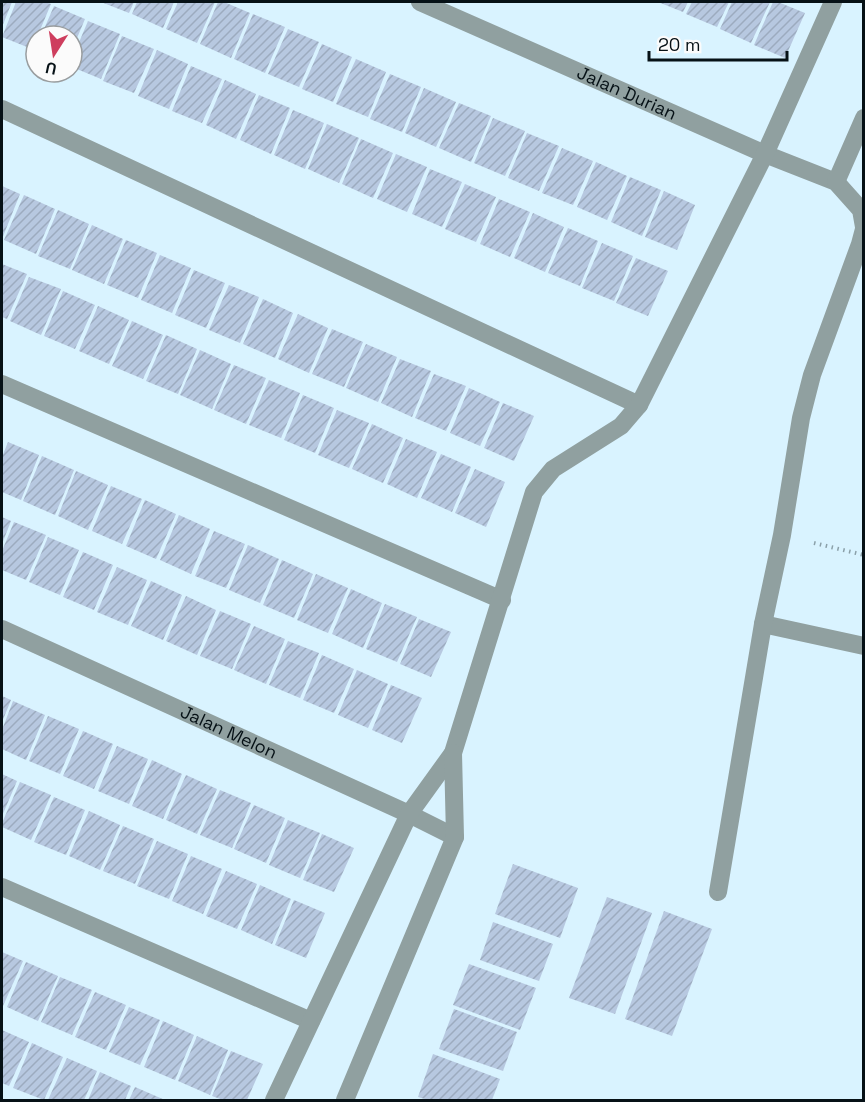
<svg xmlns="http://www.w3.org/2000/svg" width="865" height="1102" font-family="'Space Grotesk',sans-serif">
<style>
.building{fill:url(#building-hatch)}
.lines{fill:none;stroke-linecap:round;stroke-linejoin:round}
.path{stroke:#8ba0a9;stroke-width:4;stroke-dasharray:1.5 4.5;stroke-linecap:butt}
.street{stroke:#90a0a0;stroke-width:18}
.labels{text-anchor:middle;stroke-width:6;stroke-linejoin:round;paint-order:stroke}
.street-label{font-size:18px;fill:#061116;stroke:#fbfbfb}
</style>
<defs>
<pattern id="building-hatch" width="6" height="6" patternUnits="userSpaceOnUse" patternTransform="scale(1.5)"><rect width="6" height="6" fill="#b7c8e0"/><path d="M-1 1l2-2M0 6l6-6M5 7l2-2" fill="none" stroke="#9cabbf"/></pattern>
</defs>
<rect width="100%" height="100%" fill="#d9f3ff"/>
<!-- building -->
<g class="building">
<polygon points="2,2 12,2 2,27"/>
<polygon points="16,2 45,2 51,4 32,49 2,37"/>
<polygon points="101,2 134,2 129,13"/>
<polygon points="137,2 174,2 163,28 132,14"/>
<polygon points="178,2 215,2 197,43 166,29"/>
<polygon points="218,2 224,2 250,13 231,58 200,44"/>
<polygon points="658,2 688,2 683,12"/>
<polygon points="692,2 729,2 717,27 686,14"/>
<polygon points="732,2 770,2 751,43 720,29"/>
<polygon points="773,2 778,2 805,13 785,58 754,45"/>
<polygon points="54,6 85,19 72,50 72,36 41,36"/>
<polygon points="253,14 285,27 265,73 234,59"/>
<polygon points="88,21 120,34 101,79 72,67 72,59"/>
<polygon points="288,29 319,42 299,87 268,74"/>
<polygon points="122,36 154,49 134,93 103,81"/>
<polygon points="322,44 352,57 333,102 302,89"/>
<polygon points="157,50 188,64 169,109 138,96"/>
<polygon points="356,59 386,72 368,117 336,104"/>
<polygon points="191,66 222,79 202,123 172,111"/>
<polygon points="390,74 421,87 402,132 370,119"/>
<polygon points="225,80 256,94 236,139 206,125"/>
<polygon points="424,88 456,102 436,147 405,133"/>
<polygon points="259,95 290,108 271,154 240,140"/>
<polygon points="459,103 491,116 471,162 439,148"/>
<polygon points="293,110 324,123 305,169 274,155"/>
<polygon points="493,118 525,131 505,176 474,163"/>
<polygon points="327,124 359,138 339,183 308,169"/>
<polygon points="527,133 559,146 539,191 508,178"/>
<polygon points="361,139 393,153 373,198 342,184"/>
<polygon points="562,148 593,161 573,205 542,193"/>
<polygon points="396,154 427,167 407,212 377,199"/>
<polygon points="596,162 627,176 607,220 577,207"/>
<polygon points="430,169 462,182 442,227 412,214"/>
<polygon points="630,177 661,190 642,236 611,222"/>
<polygon points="465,184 496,197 476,242 445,229"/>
<polygon points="2,186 20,194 2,239"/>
<polygon points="664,191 695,205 677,250 645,237"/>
<polygon points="24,195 55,209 36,254 4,240"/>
<polygon points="499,199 530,212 510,257 480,244"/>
<polygon points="58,210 89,224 70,269 38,256"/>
<polygon points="533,213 564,227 545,272 514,258"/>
<polygon points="92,225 123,239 104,284 72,270"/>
<polygon points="568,228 598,241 580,286 548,273"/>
<polygon points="126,240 157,253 138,298 107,285"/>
<polygon points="602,243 633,256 614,301 582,288"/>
<polygon points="160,255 191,268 172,313 141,300"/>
<polygon points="636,258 668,271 648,316 616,303"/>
<polygon points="2,264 27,274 7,319 2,317"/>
<polygon points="194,270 225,283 206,328 175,315"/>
<polygon points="29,277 61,289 41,335 10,321"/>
<polygon points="229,285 259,297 240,343 209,330"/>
<polygon points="63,291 95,305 75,349 44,336"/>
<polygon points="263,299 293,313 275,358 243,344"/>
<polygon points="98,306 129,320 109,364 79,351"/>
<polygon points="298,314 328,328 309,373 278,359"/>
<polygon points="132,321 163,335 143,379 112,366"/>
<polygon points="332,329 363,342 344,387 312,374"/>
<polygon points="166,335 197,349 178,394 146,381"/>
<polygon points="366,344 397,357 378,402 346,388"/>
<polygon points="200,350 231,364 212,409 180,395"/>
<polygon points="400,359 431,371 412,417 381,403"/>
<polygon points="234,365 266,378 246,424 214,410"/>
<polygon points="434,374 466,386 446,431 415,418"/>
<polygon points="269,380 300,393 281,438 249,425"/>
<polygon points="469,388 500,402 480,446 450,433"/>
<polygon points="303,395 334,408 315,453 284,440"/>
<polygon points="503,403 534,416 514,461 484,448"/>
<polygon points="337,410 369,423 349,468 318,455"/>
<polygon points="372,424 403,438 383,483 352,469"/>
<polygon points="406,439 437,452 417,498 387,484"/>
<polygon points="8,442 39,455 21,500 2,492 2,457"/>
<polygon points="441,454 471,467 452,512 421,498"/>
<polygon points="42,456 74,470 55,515 23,501"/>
<polygon points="475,469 505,482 486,527 455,513"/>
<polygon points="76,471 108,485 88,530 58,516"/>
<polygon points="111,486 142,499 122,544 92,531"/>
<polygon points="145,500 176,514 156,559 126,546"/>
<polygon points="179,515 210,529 191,574 160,560"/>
<polygon points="2,517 11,521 2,544"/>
<polygon points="14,522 46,535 26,580 2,570 2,551"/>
<polygon points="214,531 245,544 226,588 195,576"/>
<polygon points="48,537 79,550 60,595 29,582"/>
<polygon points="248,545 279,559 260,603 229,590"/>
<polygon points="83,552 113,565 94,610 63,597"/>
<polygon points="282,560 313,574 294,618 263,605"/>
<polygon points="117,567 147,580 128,625 97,612"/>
<polygon points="316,574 348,588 328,633 297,620"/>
<polygon points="151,581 182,595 163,640 131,626"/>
<polygon points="351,589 382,603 363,648 332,634"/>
<polygon points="186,596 216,610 197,655 166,641"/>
<polygon points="385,604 417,617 397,662 366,649"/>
<polygon points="220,611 251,624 232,669 200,656"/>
<polygon points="419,619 451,632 431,677 400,664"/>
<polygon points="254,626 285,639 266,684 234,670"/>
<polygon points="288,641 319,653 300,698 269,685"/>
<polygon points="322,655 354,669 334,713 303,700"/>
<polygon points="357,670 388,684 368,728 338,715"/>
<polygon points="391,685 422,698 402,743 372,730"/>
<polygon points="2,696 11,700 2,722"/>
<polygon points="13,701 45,715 26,760 2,749 2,730"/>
<polygon points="48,716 79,729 60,774 29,761"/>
<polygon points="83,731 113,744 94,789 63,776"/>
<polygon points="117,746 148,759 129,804 98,791"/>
<polygon points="152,760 182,774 163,819 132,806"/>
<polygon points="2,774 17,781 2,816"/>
<polygon points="186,775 217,789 197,834 166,820"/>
<polygon points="20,782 51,795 31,840 2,827 2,823"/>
<polygon points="220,790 251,803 232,848 200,835"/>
<polygon points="54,797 85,810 66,855 34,842"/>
<polygon points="254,805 285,818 266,863 234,849"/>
<polygon points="89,811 120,825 100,870 69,856"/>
<polygon points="288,820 320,833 300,878 269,865"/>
<polygon points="123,826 154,839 135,884 103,871"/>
<polygon points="322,834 354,848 334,892 303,880"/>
<polygon points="157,841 188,854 169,899 137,886"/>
<polygon points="191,856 222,869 203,914 172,901"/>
<polygon points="513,864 578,888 560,938 495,914"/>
<polygon points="226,871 257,884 237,929 206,916"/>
<polygon points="260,885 291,899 272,944 241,930"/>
<polygon points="607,897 652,913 615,1014 569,998"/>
<polygon points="294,900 325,913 306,958 275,945"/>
<polygon points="664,911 712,929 672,1036 625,1019"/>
<polygon points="493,922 553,944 539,981 480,960"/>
<polygon points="2,952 23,961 3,1006 2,1005"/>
<polygon points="26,962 58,976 38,1021 7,1007"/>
<polygon points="469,964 536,988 520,1030 453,1005"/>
<polygon points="60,977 92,990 72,1035 41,1022"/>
<polygon points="95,992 126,1005 106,1050 75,1037"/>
<polygon points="129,1007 160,1020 140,1065 109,1052"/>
<polygon points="454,1009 517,1032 503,1071 439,1049"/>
<polygon points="163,1021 194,1035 175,1080 144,1067"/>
<polygon points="2,1030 29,1042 9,1086 2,1083"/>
<polygon points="197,1036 228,1050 210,1095 178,1081"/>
<polygon points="32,1043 63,1057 44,1100 13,1088"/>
<polygon points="231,1051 263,1064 247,1100 223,1100 212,1096"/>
<polygon points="433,1054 500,1079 492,1100 428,1100 418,1097"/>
<polygon points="67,1058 97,1071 84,1100 48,1100"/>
<polygon points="100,1072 131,1086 125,1100 88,1100"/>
<polygon points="135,1087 165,1100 129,1100"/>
</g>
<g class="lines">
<!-- path -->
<polyline class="path" points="814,543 864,555"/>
<!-- street -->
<g class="street">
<path id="s1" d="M420,2L765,154L836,182L861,210L864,227"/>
<polyline points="2,109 639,405"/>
<polyline points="836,182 864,118"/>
<polyline points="2,384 502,600"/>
<polyline points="763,624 864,646"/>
<path id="s2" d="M2,629L409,814L455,837"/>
<polyline points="2,887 311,1021"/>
<polyline points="718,892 763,624 782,535 801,418 812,375 860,244 864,229"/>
<polyline points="274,1100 409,814 453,753 534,492 553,469 621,426 639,405 765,154 833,2"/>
<polyline points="345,1100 455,837 453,753"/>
</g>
</g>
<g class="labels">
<!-- street labels -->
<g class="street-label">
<text dy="6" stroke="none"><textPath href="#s1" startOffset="226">Jalan Durian</textPath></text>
<text dy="6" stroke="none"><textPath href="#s2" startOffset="249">Jalan Melon</textPath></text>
</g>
</g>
<!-- border -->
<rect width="865" height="1102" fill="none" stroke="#061116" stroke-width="6"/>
<!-- north arrow -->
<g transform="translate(54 54) rotate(192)"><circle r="28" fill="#fbfbfb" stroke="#999d9f" stroke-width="1.5"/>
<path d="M0-4.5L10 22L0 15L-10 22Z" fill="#ce3e5e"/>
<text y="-9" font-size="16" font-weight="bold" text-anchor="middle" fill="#061116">U</text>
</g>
<!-- scale -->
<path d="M649 51v9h138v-9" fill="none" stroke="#061116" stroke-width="3"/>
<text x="658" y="51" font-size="18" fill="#061116" stroke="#fbfbfb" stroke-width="4.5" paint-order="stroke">20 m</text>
</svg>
